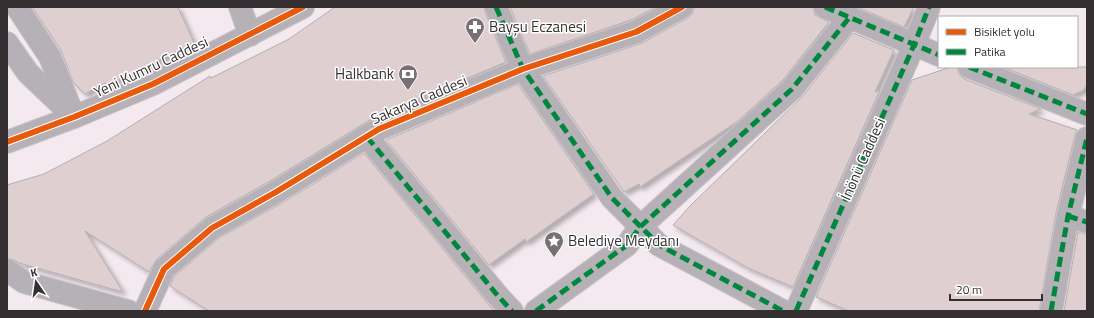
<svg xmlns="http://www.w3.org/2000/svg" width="1094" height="318" font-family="'Titillium Web',sans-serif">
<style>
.building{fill:#e0cfd1;stroke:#b5aeb0;filter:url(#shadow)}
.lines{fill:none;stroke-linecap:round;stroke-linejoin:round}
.minor-casing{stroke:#ccc5c8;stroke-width:24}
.minor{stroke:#b6b0b7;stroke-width:22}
.quiet{stroke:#00873e;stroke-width:5;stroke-dasharray:10 5;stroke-linecap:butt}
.cycleway-casing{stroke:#fff;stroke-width:8}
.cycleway{stroke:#e8590c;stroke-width:6}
.labels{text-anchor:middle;stroke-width:3;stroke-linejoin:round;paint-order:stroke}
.poi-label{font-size:15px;fill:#352f32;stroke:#fff;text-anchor:start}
.street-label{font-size:15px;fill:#352f32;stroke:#fff}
</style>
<defs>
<filter id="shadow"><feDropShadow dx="3.5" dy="3.5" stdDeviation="2" flood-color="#0004"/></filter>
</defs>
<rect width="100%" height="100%" fill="#f3e9ee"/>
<!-- building -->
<g class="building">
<polygon points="32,7 178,7 194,43 106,86 105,83 85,94 73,82 61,50"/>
<polygon points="335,7 484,7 485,12 506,62 373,118 270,181 206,217 156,260 149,272 85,231 123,292 19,263 14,260 7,258 7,185 44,174 107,141 210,76 211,78 289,39"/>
<polygon points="510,7 656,7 631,20 530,54"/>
<polygon points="694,7 813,7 815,15 829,22 783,80 738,121 640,187 639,184 624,192 543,76 642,43 688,18 693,13"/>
<polygon points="857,7 914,7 904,27"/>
<polygon points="853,33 894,50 875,92 880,90 793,287 748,268 673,225 690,206 802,97"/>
<polygon points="951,67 957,67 959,74 964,79 1041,109 1029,114 1077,130 1075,135 1056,213 1039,311 849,311 816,297 912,80"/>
<polygon points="1003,67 1087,67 1087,84 1084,90 1073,95"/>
<polygon points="518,84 594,194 526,242 525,239 489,265 386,140"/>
<polygon points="364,153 494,311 209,311 170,286 174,277 219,238 282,203"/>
<polygon points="1078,232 1087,234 1087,311 1064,311"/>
</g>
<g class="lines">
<defs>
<g id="minor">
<polyline points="17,7 50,57 74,117"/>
<polyline points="240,7 250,35"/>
<polyline points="496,7 523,69 612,198 659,245 783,311"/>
<polyline points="825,7 939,55"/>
<polyline points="7,43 28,73 69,112"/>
<polyline points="969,67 1087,114"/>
<polyline points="367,137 498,296 512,311"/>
<polyline points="7,142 74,117 153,84 303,7"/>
<polyline points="1068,216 1087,222"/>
<polyline points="7,270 24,282 128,311"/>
<polyline points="145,311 164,269 212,228 276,192 379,129 523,69 636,32 682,7"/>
<polyline points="536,311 627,245 640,227 792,89 849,18"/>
<polyline points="796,311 914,45 929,7"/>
<polyline points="1051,311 1068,216 1087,138"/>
</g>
</defs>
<!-- minor casing -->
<use href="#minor" class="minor-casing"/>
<!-- minor -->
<use href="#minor" class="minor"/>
<!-- quiet -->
<g class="quiet">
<polyline points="496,7 523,69 612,198 659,245 783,311"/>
<polyline points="825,7 939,55"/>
<polyline points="969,67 1087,114"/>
<polyline points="367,137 498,296 512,311"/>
<polyline points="1068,216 1087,222"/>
<polyline points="536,311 627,245 640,227 792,89 849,18"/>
<polyline points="796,311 914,45 929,7"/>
<polyline points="1051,311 1068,216 1087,138"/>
</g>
<defs>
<g id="cycleway">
<polyline points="7,142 74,117 153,84 303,7"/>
<polyline points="145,311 164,269 212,228 276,192 379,129 523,69 636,32 682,7"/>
</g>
</defs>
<!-- cycleway casing -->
<use href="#cycleway" class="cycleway-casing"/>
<!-- cycleway -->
<use href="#cycleway" class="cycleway"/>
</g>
<!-- icons -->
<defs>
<symbol id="pharmacy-pin" viewBox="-11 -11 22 30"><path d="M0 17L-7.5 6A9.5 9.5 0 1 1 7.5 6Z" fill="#787074" stroke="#fff"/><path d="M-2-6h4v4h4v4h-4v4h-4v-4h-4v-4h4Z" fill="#fff"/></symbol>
<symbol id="bank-pin" viewBox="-11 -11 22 30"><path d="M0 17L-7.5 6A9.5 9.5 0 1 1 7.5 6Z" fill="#787074" stroke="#fff"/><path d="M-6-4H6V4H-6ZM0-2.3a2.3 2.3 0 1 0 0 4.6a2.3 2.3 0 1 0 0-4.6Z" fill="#fff"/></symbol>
<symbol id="sight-pin" viewBox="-11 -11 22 30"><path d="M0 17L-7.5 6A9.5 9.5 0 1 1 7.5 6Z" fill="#787074" stroke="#fff"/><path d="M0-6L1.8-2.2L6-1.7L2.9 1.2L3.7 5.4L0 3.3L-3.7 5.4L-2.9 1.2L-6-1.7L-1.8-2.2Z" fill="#fff"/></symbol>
</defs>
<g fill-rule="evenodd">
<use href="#pharmacy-pin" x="464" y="16" width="22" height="30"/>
<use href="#bank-pin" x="397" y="63" width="22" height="30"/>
<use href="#sight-pin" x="543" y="230" width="22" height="30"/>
</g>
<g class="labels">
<!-- poi labels -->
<g class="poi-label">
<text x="489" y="32">Bayşu Eczanesi</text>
<text x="394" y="79" text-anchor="end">Halkbank</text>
<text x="568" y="246">Belediye Meydanı</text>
</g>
<!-- street labels -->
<g class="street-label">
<text transform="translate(151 67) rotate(-25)" y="5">Yeni Kumru Caddesi</text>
<text transform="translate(419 100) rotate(-23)" y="5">Sakarya Caddesi</text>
<text transform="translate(863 159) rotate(-66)" y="5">İnönü Caddesi</text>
</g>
</g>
<!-- border -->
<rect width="1094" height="318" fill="none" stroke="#352f32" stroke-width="16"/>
<!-- legend -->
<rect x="938" y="16" width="140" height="52" fill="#ffffff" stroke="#aeacad"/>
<rect x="946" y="29" width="20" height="6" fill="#e8590c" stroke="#aeacad"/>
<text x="974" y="36" font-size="12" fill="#352f32">Bisiklet yolu</text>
<rect x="946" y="49" width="20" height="6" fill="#00873e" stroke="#aeacad"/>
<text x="974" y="56" font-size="12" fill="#352f32">Patika</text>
<!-- north arrow -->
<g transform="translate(36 282) rotate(347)" stroke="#ffffff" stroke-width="3" paint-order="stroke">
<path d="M0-3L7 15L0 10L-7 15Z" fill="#352f32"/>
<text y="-6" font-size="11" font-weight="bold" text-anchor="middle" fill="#352f32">K</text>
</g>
<!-- scale -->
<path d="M950 294v6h92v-6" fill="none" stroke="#352f32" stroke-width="2"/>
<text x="956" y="294" font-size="12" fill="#352f32" stroke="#ffffff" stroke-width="3" paint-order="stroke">20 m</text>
</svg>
